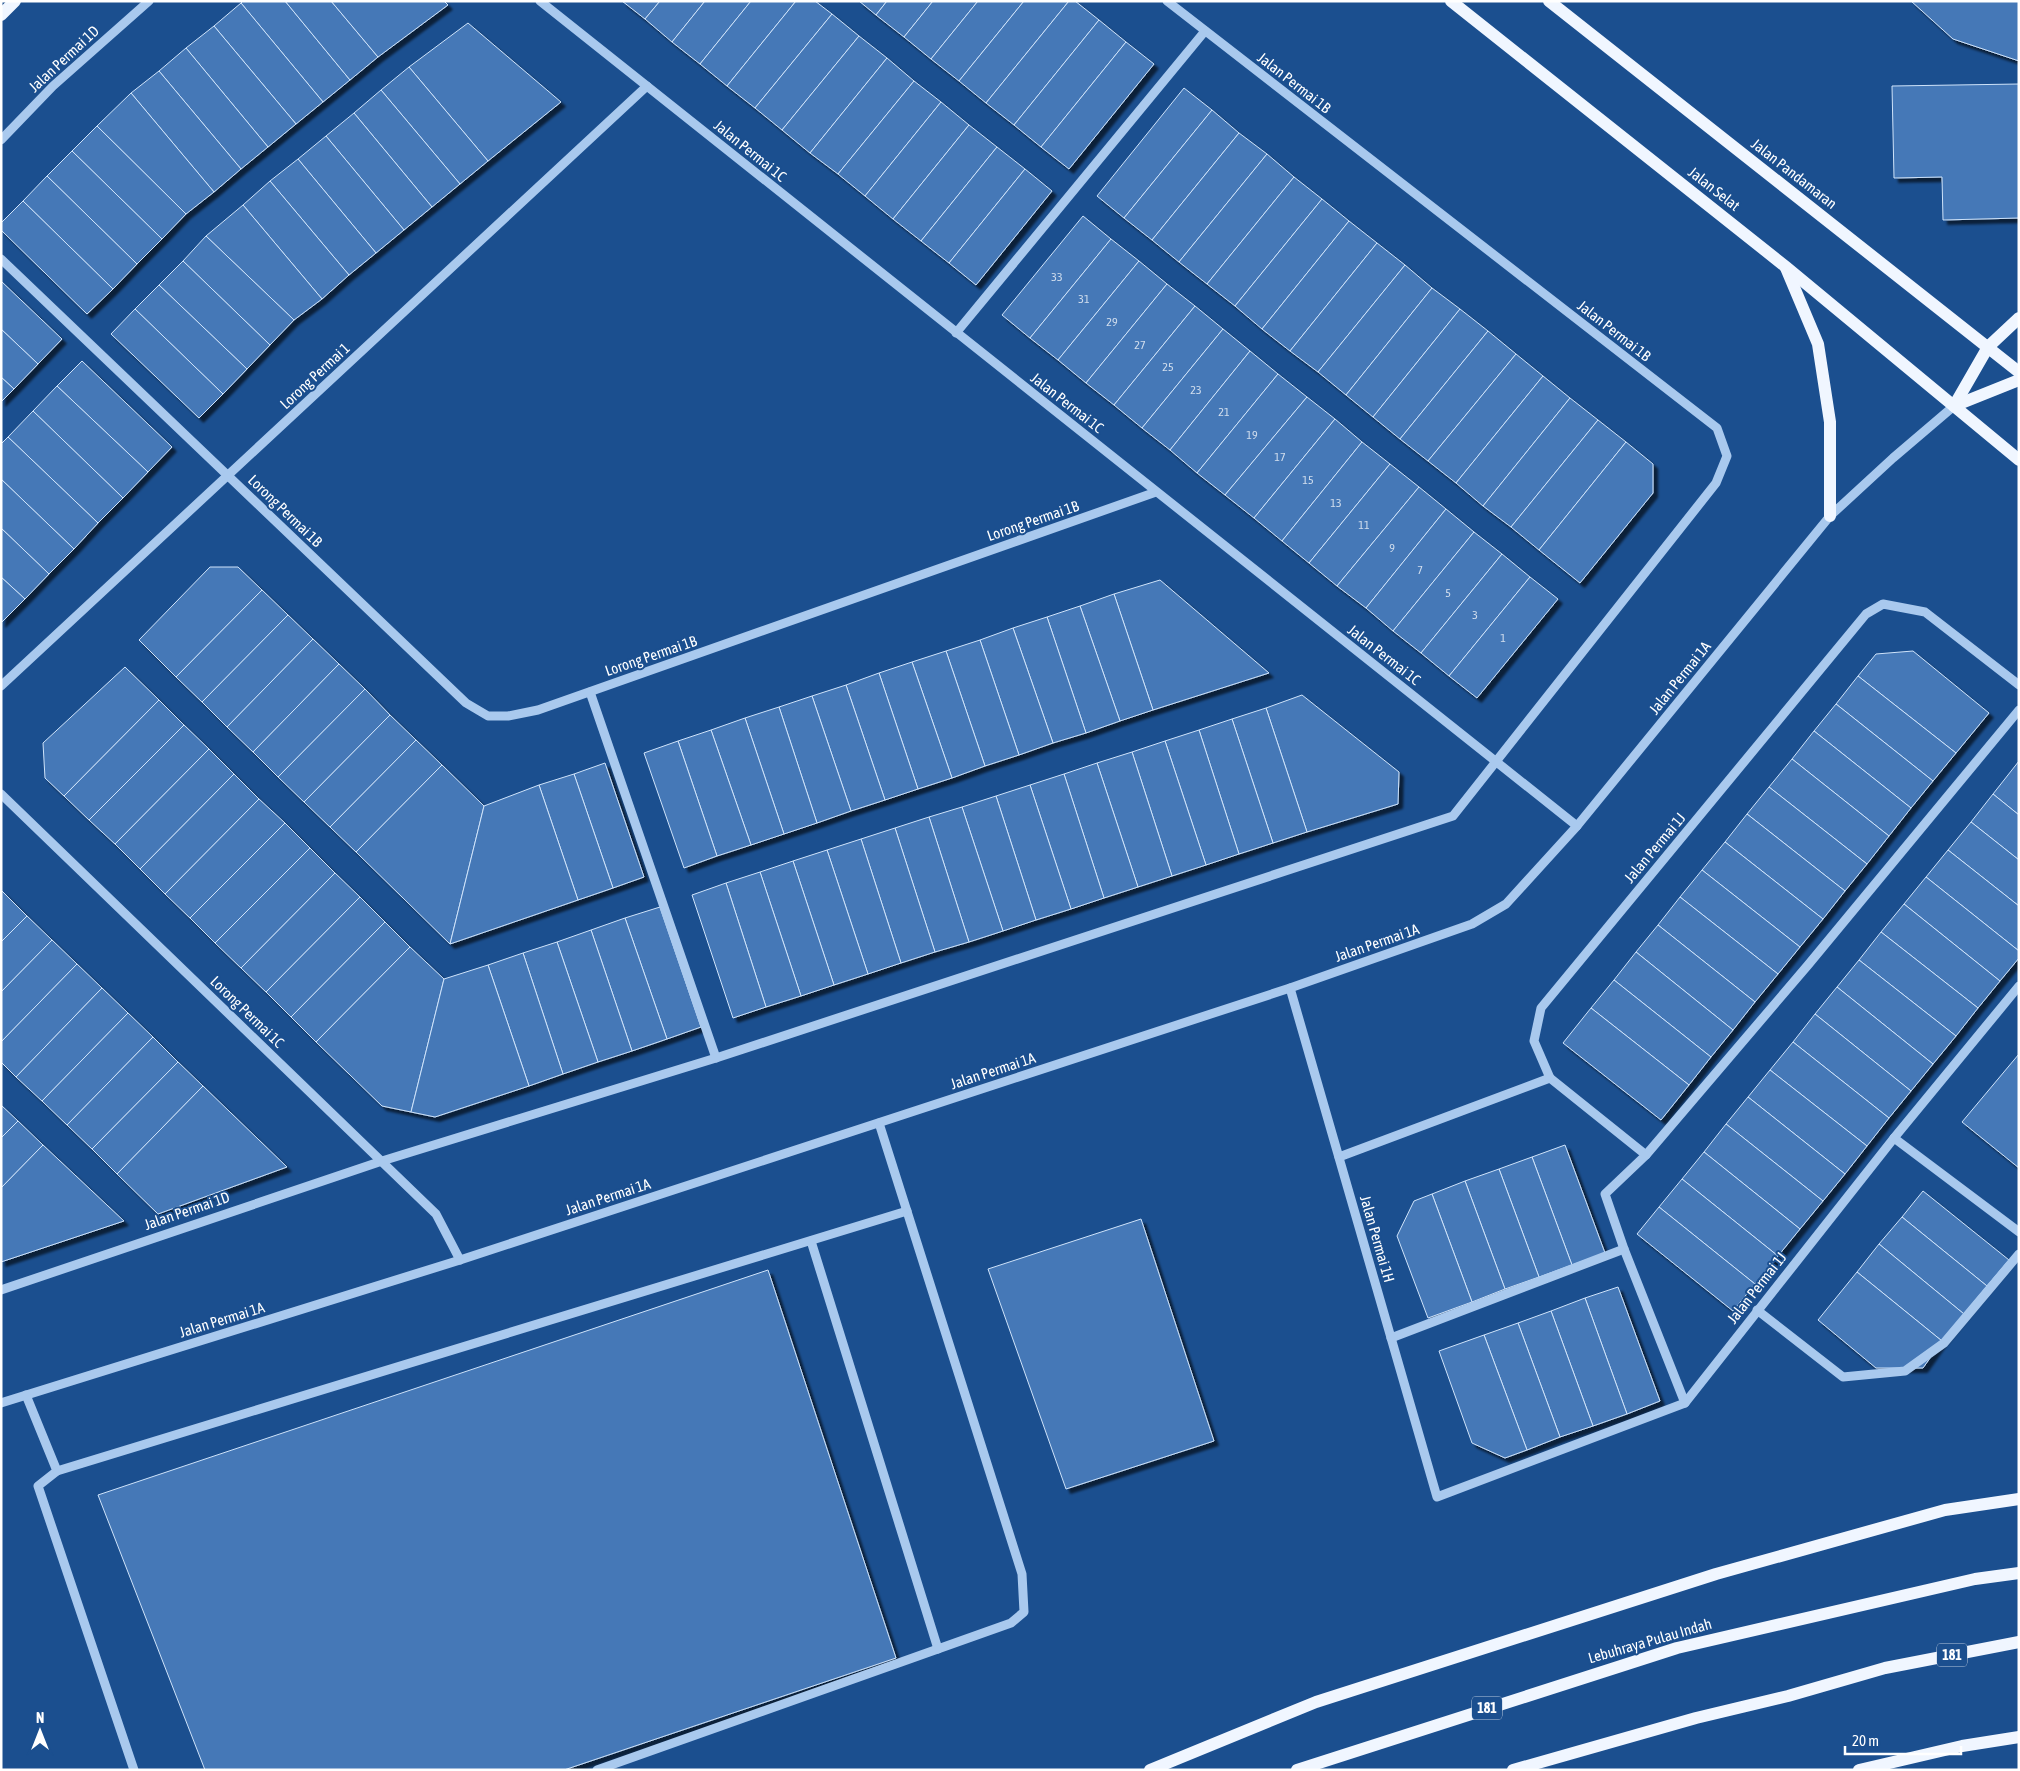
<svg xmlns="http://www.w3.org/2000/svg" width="2020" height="1771" font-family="'Asap Condensed',sans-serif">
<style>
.building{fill:#4478b7;stroke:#cfe3fa;filter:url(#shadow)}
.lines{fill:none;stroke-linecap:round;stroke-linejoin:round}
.minor{stroke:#a9c9ee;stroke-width:9}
.major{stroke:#f0f6ff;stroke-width:12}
.labels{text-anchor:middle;stroke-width:4;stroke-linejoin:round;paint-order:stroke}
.number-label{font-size:12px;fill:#d0dded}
.shield{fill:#1b4f8f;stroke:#bbcadd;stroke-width:1}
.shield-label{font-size:14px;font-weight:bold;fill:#fff}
.street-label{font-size:15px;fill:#fff;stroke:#1b4f8f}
</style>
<defs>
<filter id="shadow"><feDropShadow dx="4.5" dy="4.5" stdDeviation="1" flood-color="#0009"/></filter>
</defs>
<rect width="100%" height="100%" fill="#1b4f8f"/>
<!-- building -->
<g class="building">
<polygon points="243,1 285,1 350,80 323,102 241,3"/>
<polygon points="285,1 331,1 378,57 350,80"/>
<polygon points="331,1 444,1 448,5 378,57"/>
<polygon points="622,1 660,1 645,19"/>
<polygon points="660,1 705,1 672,42 645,19"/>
<polygon points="705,1 751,1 700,64 672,42"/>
<polygon points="751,1 796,1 727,86 700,64"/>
<polygon points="796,1 815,1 832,14 755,108 727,86"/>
<polygon points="859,1 887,1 876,15"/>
<polygon points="887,1 933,1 904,37 876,15"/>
<polygon points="933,1 978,1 931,59 904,37"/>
<polygon points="978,1 1024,1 959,81 931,59"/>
<polygon points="1024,1 1069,1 986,103 959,81"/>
<polygon points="1069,1 1075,1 1099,20 1014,125 986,103"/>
<polygon points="1911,1 2019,1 2019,61 1953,39"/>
<polygon points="241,3 323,102 296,124 214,26"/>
<polygon points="832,14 859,36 782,130 755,108"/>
<polygon points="1099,20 1126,42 1041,147 1014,125"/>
<polygon points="468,23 561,102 488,161 409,67"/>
<polygon points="214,26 296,124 268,147 186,48"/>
<polygon points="859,36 887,58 810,153 782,130"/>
<polygon points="1126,42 1154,64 1069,169 1041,147"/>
<polygon points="186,48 268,147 241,169 159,71"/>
<polygon points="887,58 914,81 838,174 810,153"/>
<polygon points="409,67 488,161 460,184 381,90"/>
<polygon points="159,71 241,169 214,192 131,93"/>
<polygon points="914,81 941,102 865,196 838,174"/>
<polygon points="2019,84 2019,218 1943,220 1942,177 1894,178 1892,86"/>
<polygon points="1184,88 1212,110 1124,218 1097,196"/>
<polygon points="381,90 460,184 432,207 354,113"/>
<polygon points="131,93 214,192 186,214 97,126"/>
<polygon points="941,102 969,125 893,219 865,196"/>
<polygon points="1212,110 1239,133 1152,240 1124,218"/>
<polygon points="354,113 432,207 404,230 326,136"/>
<polygon points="969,125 997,147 921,241 893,219"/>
<polygon points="97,126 186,214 162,239 72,151"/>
<polygon points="1239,133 1267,154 1179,262 1152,240"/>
<polygon points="326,136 404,230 376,253 298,159"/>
<polygon points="997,147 1025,169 949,263 921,241"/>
<polygon points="72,151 162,239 137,264 47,176"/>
<polygon points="1267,154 1294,177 1207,284 1179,262"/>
<polygon points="298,159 376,253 349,275 270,181"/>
<polygon points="1025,169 1052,191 976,285 949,263"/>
<polygon points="47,176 137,264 113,289 23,201"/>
<polygon points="1294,177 1322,199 1235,306 1207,284"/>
<polygon points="270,181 349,275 322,299 243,205"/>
<polygon points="1322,199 1349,221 1262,329 1235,306"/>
<polygon points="23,201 113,289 87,314 1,230 1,223"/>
<polygon points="243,205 322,299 294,320 206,236"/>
<polygon points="1083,216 1111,239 1030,338 1002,315"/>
<polygon points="1349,221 1377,243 1290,351 1262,329"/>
<polygon points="206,236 294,320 270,345 183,261"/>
<polygon points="1111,239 1139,261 1058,360 1030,338"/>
<polygon points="1377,243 1405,265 1318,372 1290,351"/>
<polygon points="183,261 270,345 247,369 159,285"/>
<polygon points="1139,261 1167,284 1086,383 1058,360"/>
<polygon points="1405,265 1432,288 1346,395 1318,372"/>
<polygon points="1,281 62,339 38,364 1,329"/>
<polygon points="1167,284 1195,306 1114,405 1086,383"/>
<polygon points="159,285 247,369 223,394 135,309"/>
<polygon points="1432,288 1460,309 1373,417 1346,395"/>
<polygon points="1195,306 1223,329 1142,428 1114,405"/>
<polygon points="135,309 223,394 199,418 111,334"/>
<polygon points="1460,309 1488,331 1400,439 1373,417"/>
<polygon points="1,329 38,364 14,389 1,377"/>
<polygon points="1223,329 1250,351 1170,450 1142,428"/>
<polygon points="1488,331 1516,354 1428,461 1400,439"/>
<polygon points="1250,351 1278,374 1197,473 1170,450"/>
<polygon points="1516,354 1543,376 1456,483 1428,461"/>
<polygon points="82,361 172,447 148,472 57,386"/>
<polygon points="1278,374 1307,397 1225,495 1197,473"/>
<polygon points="1543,376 1570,398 1483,506 1456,483"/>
<polygon points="1,377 14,389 1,402"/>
<polygon points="57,386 148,472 123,498 33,411"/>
<polygon points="1307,397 1335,419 1254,518 1225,495"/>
<polygon points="1570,398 1598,420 1511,527 1483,506"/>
<polygon points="33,411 123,498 98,523 8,437"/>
<polygon points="1335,419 1362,442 1282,541 1254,518"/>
<polygon points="1598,420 1626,442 1539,550 1511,527"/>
<polygon points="8,437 98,523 74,549 1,479 1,444"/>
<polygon points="1362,442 1390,464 1309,563 1282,541"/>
<polygon points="1626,442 1653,464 1653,493 1580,583 1539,550"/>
<polygon points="1390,464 1419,487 1337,586 1309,563"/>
<polygon points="1,479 74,549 49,574 1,528"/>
<polygon points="1419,487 1446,509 1366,608 1337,586"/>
<polygon points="1446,509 1474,532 1393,631 1366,608"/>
<polygon points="1,528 49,574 25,599 1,577"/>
<polygon points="1474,532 1502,554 1421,653 1393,631"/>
<polygon points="1502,554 1530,577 1449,676 1421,653"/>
<polygon points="210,567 238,567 262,590 176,677 139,640"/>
<polygon points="1,577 25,599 1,623"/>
<polygon points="1530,577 1558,599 1477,698 1449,676"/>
<polygon points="1160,580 1269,673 1153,710 1114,594"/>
<polygon points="262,590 288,615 202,702 176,677"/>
<polygon points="1114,594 1153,710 1120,721 1080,606"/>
<polygon points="1080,606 1120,721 1086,733 1047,617"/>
<polygon points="288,615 313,639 227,727 202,702"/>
<polygon points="1047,617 1086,733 1053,743 1013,628"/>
<polygon points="1013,628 1053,743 1019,755 980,640"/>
<polygon points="313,639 339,664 253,752 227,727"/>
<polygon points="980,640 1019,755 985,766 946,651"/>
<polygon points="946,651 985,766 952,778 912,662"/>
<polygon points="1913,651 1989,713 1956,753 1858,676 1876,654"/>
<polygon points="912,662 952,778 918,789 879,673"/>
<polygon points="339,664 365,689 278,777 253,752"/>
<polygon points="125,667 159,700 64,796 45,778 43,743"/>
<polygon points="879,673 918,789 885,800 846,685"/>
<polygon points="1858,676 1956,753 1933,781 1836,704"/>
<polygon points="846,685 885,800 851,811 812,696"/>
<polygon points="365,689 390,715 304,802 278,777"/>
<polygon points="1302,695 1399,772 1398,804 1307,832 1266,708"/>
<polygon points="812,696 851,811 817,823 779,707"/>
<polygon points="159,700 184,725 89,820 64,796"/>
<polygon points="1836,704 1933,781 1911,808 1814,731"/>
<polygon points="779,707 817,823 784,834 745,718"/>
<polygon points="1266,708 1307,832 1273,843 1232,719"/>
<polygon points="390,715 416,740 330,827 304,802"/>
<polygon points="745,718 784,834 751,845 711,730"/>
<polygon points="1232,719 1273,843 1239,854 1199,730"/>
<polygon points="184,725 209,749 115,844 89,820"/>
<polygon points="711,730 751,845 717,856 678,741"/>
<polygon points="1199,730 1239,854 1206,865 1165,741"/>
<polygon points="1814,731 1911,808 1889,836 1792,759"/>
<polygon points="416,740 442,765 356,852 330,827"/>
<polygon points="678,741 717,856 684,868 644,753"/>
<polygon points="1165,741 1206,865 1172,876 1132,752"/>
<polygon points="209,749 234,774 140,869 115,844"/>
<polygon points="1132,752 1172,876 1138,887 1097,763"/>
<polygon points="1792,759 1889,836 1867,864 1769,787"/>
<polygon points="2019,761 2019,815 1993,794"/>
<polygon points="605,763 644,877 613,888 574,774"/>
<polygon points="1097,763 1138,887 1104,898 1064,774"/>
<polygon points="442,765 484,806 450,944 356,852"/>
<polygon points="234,774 259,799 165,894 140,869"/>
<polygon points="574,774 613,888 578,900 539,785"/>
<polygon points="1064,774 1104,898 1071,909 1030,785"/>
<polygon points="539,785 578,900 450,944 484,806"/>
<polygon points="1030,785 1071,909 1036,920 996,796"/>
<polygon points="1769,787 1867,864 1845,891 1747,814"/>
<polygon points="1993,794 2019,815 2019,860 1971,822"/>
<polygon points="996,796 1036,920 1003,931 962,807"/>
<polygon points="259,799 285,823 190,918 165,894"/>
<polygon points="962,807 1003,931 969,942 929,817"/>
<polygon points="1747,814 1845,891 1823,919 1725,842"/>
<polygon points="929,817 969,942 935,952 895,828"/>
<polygon points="1971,822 2019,860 2019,906 1948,850"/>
<polygon points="285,823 310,848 215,943 190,918"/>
<polygon points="895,828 935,952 901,963 861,839"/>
<polygon points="861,839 901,963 868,974 827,850"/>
<polygon points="1725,842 1823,919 1800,947 1702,870"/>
<polygon points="310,848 335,873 241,968 215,943"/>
<polygon points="827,850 868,974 834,985 793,861"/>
<polygon points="1948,850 2019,906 2019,951 1926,877"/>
<polygon points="793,861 834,985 801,996 760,872"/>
<polygon points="1702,870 1800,947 1778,974 1680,897"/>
<polygon points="760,872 801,996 766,1007 726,883"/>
<polygon points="335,873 360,897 266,992 241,968"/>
<polygon points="1926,877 2019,951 2019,958 2000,981 1904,904"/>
<polygon points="726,883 766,1007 733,1018 692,895"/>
<polygon points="2,891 27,916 1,942 1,892"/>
<polygon points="360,897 385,922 291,1017 266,992"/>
<polygon points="1680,897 1778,974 1755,1002 1658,925"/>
<polygon points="1904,904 2000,981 1978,1008 1881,932"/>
<polygon points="660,907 701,1027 667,1039 625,918"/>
<polygon points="27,916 52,940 1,992 1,942"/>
<polygon points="625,918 667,1039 632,1051 591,930"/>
<polygon points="385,922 410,947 316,1042 291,1017"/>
<polygon points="1658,925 1755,1002 1733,1030 1636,952"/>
<polygon points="591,930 632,1051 598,1062 557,942"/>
<polygon points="1881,932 1978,1008 1956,1036 1859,960"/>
<polygon points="52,940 77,964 1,1042 1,992"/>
<polygon points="557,942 598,1062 563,1074 523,953"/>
<polygon points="410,947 444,979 411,1112 382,1106 316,1042"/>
<polygon points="1636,952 1733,1030 1711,1057 1614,980"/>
<polygon points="523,953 563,1074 529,1086 488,965"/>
<polygon points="1859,960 1956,1036 1933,1064 1837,987"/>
<polygon points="77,964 102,988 16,1077 1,1062 1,1042"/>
<polygon points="488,965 529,1086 435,1117 411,1112 444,979"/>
<polygon points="1614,980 1711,1057 1689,1085 1591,1008"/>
<polygon points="1837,987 1933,1064 1911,1091 1815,1014"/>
<polygon points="102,988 128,1013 42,1101 16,1077"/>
<polygon points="1591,1008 1689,1085 1661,1120 1563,1043"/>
<polygon points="128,1013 153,1037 67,1125 42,1101"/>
<polygon points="1815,1014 1911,1091 1889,1118 1793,1042"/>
<polygon points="153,1037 178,1062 92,1149 67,1125"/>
<polygon points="1793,1042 1889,1118 1867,1146 1770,1070"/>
<polygon points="2019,1054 2019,1168 1962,1122"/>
<polygon points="178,1062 203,1086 117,1174 92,1149"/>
<polygon points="1770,1070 1867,1146 1845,1174 1748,1097"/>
<polygon points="203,1086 287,1167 158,1214 117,1174"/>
<polygon points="1748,1097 1845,1174 1823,1201 1726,1124"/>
<polygon points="1,1105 18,1121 1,1138"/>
<polygon points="18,1121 43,1145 1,1188 1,1138"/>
<polygon points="1726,1124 1823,1201 1800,1229 1704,1152"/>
<polygon points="43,1145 124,1221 1,1262 1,1188"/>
<polygon points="1565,1145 1605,1253 1572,1265 1532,1157"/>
<polygon points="1704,1152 1800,1229 1778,1256 1682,1179"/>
<polygon points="1532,1157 1572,1265 1539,1277 1499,1169"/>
<polygon points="1499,1169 1539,1277 1505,1289 1465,1181"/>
<polygon points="1682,1179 1778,1256 1755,1284 1659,1207"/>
<polygon points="1465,1181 1505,1289 1472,1302 1432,1194"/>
<polygon points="1923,1191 2009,1260 1987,1286 1902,1217"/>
<polygon points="1432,1194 1472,1302 1428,1318 1397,1236 1414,1201"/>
<polygon points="1659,1207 1755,1284 1733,1311 1637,1234"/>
<polygon points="1902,1217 1987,1286 1964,1314 1879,1244"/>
<polygon points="1141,1219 1214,1441 1066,1489 988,1269"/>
<polygon points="1879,1244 1964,1314 1942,1341 1857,1272"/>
<polygon points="768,1270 896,1658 564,1770 205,1770 98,1495"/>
<polygon points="1857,1272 1942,1341 1923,1368 1876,1368 1818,1320"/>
<polygon points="1618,1287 1660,1401 1627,1414 1585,1298"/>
<polygon points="1585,1298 1627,1414 1593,1426 1551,1311"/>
<polygon points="1551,1311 1593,1426 1560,1437 1518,1323"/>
<polygon points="1518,1323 1560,1437 1527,1450 1484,1335"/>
<polygon points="1484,1335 1527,1450 1505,1458 1472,1443 1439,1351"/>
</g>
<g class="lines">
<!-- minor -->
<g class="minor">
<polyline points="540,1 1577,826"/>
<polyline points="1,140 53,86 149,1"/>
<polyline points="1,259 466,703 488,716 508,716 538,710 1156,492"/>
<polyline points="956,333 1205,31"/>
<polyline points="1,686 647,86"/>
<polyline points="590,692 716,1058"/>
<polyline points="1,794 436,1214 460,1260"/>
<polyline points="1290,988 1437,1497 1685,1403 1894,1138 2019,986"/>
<polyline points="1550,1078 1646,1155 1605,1194 1624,1249 1685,1403"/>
<polyline points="1894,1138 2019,1232"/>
<polyline points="1646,1155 1808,965 2019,710"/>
<polyline points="1339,1157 1550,1078 1534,1041 1541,1008 1866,614 1883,604 1925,612 2019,685"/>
<polyline points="811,1241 938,1649"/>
<polyline points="1,1290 382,1161 716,1058 1453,816 1716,483 1727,456 1717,428 1167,1"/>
<polyline points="1757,1310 1843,1377 1905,1371 1944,1343 2019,1254"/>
<polyline points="1391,1338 1624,1249"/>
<polyline points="26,1395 57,1471 38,1486 134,1770"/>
<polyline points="1,1403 460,1260 1290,988 1472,924 1506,904 1577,826 1830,516 1893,458 1954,406"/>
<polyline points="57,1471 907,1211"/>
<polyline points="597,1770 1011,1623 1024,1612 1022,1574 879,1123"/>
</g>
<!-- major -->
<g class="major">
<polyline points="1451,1 1786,267 2019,460"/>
<polyline points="1549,1 2019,372"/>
<polyline points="1,15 15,1"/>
<polyline points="1786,268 1818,344 1830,422 1830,516"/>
<polyline points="1954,406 1988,347 2019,318"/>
<polyline points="1954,406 2019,380"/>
<polyline points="1150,1770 1316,1702 1716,1574 1945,1510 2019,1499"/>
<polyline points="1297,1770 1677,1648 1975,1579 2019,1573"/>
<polyline points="1513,1770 1696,1718 1788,1696 1885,1668 2019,1642"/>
<polyline points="1859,1770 1962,1746 2019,1737"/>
</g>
</g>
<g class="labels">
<!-- number labels -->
<g class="number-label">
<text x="1057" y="281">33</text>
<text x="1084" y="303">31</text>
<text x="1112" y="326">29</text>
<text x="1140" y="349">27</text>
<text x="1168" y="371">25</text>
<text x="1196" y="394">23</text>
<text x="1224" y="416">21</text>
<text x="1252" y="439">19</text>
<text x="1280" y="461">17</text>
<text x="1308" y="484">15</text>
<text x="1336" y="507">13</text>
<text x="1364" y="529">11</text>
<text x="1392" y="552">9</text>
<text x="1420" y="574">7</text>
<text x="1448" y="597">5</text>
<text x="1475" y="619">3</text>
<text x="1503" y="642">1</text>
</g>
<!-- shield labels -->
<g class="shield">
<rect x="1937" y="1643.5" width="30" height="23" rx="4"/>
<rect x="1472" y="1696.5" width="30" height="23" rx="4"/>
</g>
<g class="shield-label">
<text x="1952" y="1660">181</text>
<text x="1487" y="1713">181</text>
</g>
<!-- street labels -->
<g class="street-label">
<text transform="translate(64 59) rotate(-43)" y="5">Jalan Permai 1D</text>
<text transform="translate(1294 83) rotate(38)" y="5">Jalan Permai 1B</text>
<text transform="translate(750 151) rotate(39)" y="5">Jalan Permai 1C</text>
<text transform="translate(1794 174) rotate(38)" y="5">Jalan Pandamaran</text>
<text transform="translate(1714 189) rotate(38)" y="5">Jalan Selat</text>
<text transform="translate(1614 331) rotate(38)" y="5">Jalan Permai 1B</text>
<text transform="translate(315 376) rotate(-43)" y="5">Lorong Permai 1</text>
<text transform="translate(1067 403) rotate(38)" y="5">Jalan Permai 1C</text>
<text transform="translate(285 511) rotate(44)" y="5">Lorong Permai 1B</text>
<text transform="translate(1033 521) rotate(-19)" y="5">Lorong Permai 1B</text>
<text transform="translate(1384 655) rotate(38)" y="5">Jalan Permai 1C</text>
<text transform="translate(651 656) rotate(-19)" y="5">Lorong Permai 1B</text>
<text transform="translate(1680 678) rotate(-51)" y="5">Jalan Permai 1A</text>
<text transform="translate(1655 848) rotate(-50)" y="5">Jalan Permai 1J</text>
<text transform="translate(1377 943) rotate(-19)" y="5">Jalan Permai 1A</text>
<text transform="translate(247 1012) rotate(44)" y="5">Lorong Permai 1C</text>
<text transform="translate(993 1071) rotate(-18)" y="5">Jalan Permai 1A</text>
<text transform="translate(608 1197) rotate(-18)" y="5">Jalan Permai 1A</text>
<text transform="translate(187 1211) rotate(-19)" y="5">Jalan Permai 1D</text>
<text transform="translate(1377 1239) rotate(74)" y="5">Jalan Permai 1H</text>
<text transform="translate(1757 1288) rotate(-52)" y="5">Jalan Permai 1J</text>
<text transform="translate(222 1320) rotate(-17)" y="5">Jalan Permai 1A</text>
<text transform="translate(1650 1641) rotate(-16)" y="5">Lebuhraya Pulau Indah</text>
</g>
</g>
<!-- border -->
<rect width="2020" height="1771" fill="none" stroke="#ffffff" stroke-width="5"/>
<!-- north arrow -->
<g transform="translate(40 1731)" stroke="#1b4f8f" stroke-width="4" paint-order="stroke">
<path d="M0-4L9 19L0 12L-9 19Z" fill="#ffffff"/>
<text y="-8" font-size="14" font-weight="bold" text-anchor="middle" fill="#ffffff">N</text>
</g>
<!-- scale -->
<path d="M1845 1746v8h116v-8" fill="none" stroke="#ffffff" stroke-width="2.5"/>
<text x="1852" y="1746" font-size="15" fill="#ffffff" stroke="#1b4f8f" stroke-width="4" paint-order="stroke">20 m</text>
</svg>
